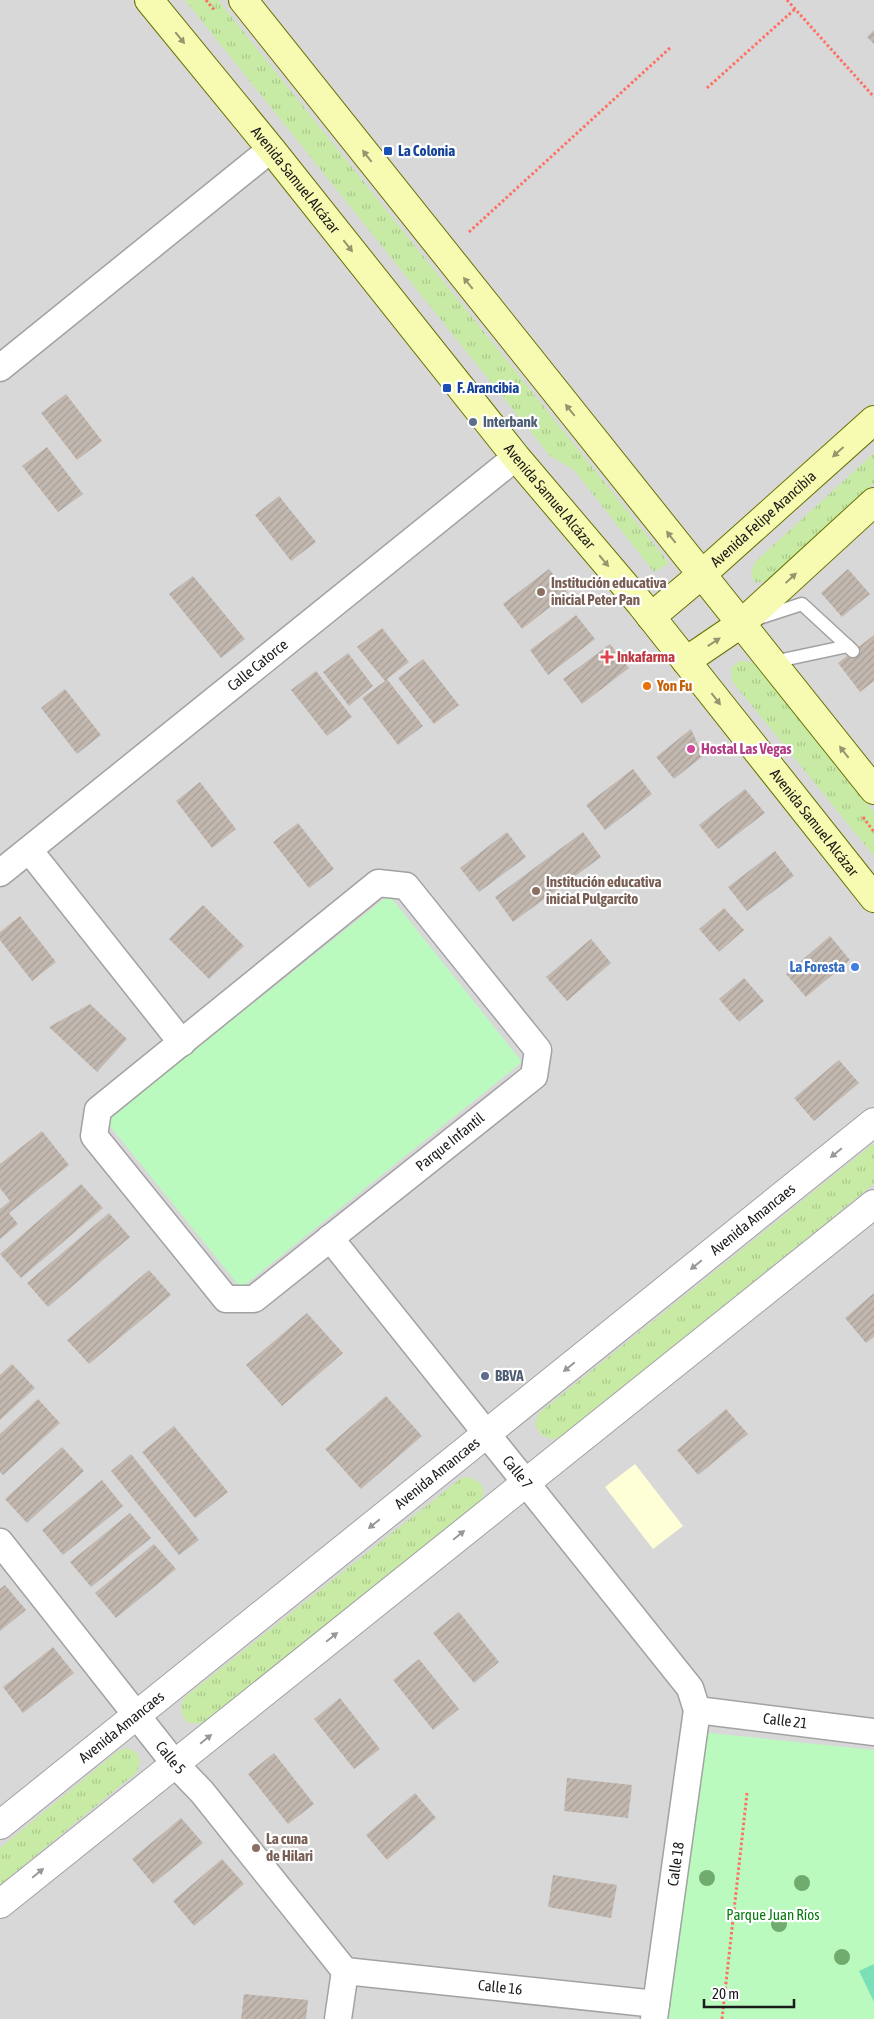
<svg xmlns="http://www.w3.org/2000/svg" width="874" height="2019" font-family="'Asap Condensed',sans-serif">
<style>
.residential{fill:#d9d8d8}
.education{fill:#ffffd7}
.grass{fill:url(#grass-tufts)}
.park{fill:#bafabf}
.pitch{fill:#7bdfb8}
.building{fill:url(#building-hatch)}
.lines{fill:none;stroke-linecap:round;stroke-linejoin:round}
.service-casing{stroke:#a2a2a2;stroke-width:15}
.minor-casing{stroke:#a2a2a2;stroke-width:29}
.tertiary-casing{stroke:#a2a2a2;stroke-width:30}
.secondary-casing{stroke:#677202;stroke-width:30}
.path{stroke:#fd7062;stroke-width:3;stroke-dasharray:2.5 2.5;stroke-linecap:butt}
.service{stroke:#fff;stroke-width:12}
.minor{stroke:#fff;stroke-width:26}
.tertiary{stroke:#fff;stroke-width:28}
.secondary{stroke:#f7fab1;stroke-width:28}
.tree{fill:#70ac6e}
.oneway{fill:#94966e}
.oneway2{fill:#989898}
.transit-dot{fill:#1a4fb4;stroke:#fff;stroke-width:2}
.service-dot{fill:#5c6f8a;stroke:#fff;stroke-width:2}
.education-dot{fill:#8d6e63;stroke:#fff;stroke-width:2}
.health-dot{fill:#e0444e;stroke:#fff;stroke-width:2}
.food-dot{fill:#e8710a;stroke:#fff;stroke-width:2}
.hotel-dot{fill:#d1479c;stroke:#fff;stroke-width:2}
.shop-dot{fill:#3f7fe0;stroke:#fff;stroke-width:2}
.labels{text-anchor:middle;stroke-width:4.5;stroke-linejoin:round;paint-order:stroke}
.transit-label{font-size:15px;font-weight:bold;fill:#164399;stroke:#fff;text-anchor:start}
.street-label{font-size:15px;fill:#1b1b1b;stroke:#fff}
.service-label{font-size:15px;font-weight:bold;fill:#4e5e75;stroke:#fff;text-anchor:start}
.education-label{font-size:15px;font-weight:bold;fill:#785e54;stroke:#fff;text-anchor:start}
.health-label{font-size:15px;font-weight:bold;fill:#be3a42;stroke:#fff;text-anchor:start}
.food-label{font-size:15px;font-weight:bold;fill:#c56008;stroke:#fff;text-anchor:start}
.hotel-label{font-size:15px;font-weight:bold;fill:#b23c85;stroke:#fff;text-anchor:start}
.shop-label{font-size:15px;font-weight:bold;fill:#366cbe;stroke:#fff;text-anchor:end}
.park-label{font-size:15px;fill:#097a11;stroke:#fff}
</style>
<defs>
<pattern id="grass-tufts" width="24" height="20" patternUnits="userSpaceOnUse" patternTransform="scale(1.25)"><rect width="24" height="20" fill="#c7eaa4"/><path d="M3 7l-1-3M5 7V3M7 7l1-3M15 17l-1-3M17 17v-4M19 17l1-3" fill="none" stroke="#aac88d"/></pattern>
<pattern id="building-hatch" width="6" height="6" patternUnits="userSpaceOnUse" patternTransform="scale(1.25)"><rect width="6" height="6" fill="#c2b8b0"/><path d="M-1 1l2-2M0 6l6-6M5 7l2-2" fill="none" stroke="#a69e97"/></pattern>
</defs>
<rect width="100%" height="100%" fill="#ede9e0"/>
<!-- residential -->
<rect class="residential" x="0" y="0" width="874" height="2019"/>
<!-- education -->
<polygon class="education" points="635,1464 683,1526 653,1549 605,1487"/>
<!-- grass -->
<g class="grass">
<polygon points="185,0 218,0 669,563 654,572 574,470 550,456"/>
<polygon points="874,453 874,483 770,580 755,583 751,574 755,562"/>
<polygon points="745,661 755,663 874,812 874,856 732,681 731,668 738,662"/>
<polygon points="874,1143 874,1184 560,1437 552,1439 541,1435 535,1424 539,1413"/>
<path d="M468,1477C484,1482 488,1491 478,1505L206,1721L198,1724L187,1722C180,1713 179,1708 185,1697L460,1479Z"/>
<polygon points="127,1748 137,1753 140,1761 137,1772 0,1885 0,1848 118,1751"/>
</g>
<!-- park -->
<g class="park">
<polygon points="389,895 522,1062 241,1288 106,1121"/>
<polygon points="700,1732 874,1750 874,2019 660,2019"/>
</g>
<!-- pitch -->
<polygon class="pitch" points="874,1964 874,2002 859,1971"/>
<!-- building -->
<g class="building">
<polygon points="874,30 874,44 867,37"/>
<polygon points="66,394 102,441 77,460 41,413"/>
<polygon points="47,447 83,494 58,512 22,466"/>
<polygon points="279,496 316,542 291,561 255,515"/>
<polygon points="549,569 568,593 522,629 503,604"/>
<polygon points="848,569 870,594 842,617 821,593"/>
<polygon points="193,576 245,639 221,658 169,594"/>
<polygon points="576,615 595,639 548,675 530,650"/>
<polygon points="382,628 409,662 387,679 423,726 398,745 362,698 385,681 357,647"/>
<polygon points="874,635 874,681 860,692 838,663"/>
<polygon points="610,644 629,668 582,704 563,679"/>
<polygon points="348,653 373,686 349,706 323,672"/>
<polygon points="423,659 459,705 434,724 398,678"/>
<polygon points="316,671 352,717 327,736 291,690"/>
<polygon points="65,689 101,735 77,754 41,708"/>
<polygon points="691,729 703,756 674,779 656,757"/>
<polygon points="633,769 652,794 605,830 586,805"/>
<polygon points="200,782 236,829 212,848 176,801"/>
<polygon points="745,789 765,813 718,849 699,825"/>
<polygon points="298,823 334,869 309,888 273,842"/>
<polygon points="507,832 526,857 479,892 460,868"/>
<polygon points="583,832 601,857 513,922 495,897"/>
<polygon points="775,851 794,876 747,911 728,887"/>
<polygon points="203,905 244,946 209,979 169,939"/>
<polygon points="724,908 744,930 719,952 699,929"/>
<polygon points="20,916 56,962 32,981 0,940 0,932"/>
<polygon points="830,936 850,960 806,997 786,974"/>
<polygon points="591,939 611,963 567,1001 546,977"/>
<polygon points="744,978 764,1001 739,1022 719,999"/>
<polygon points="90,1004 127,1039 97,1072 49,1027"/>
<polygon points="839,1060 859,1083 814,1121 794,1098"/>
<polygon points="42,1131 69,1165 9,1213 18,1224 0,1239 0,1209 10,1201 0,1188 0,1164"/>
<polygon points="81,1184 103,1208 21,1278 0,1254"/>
<polygon points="109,1213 130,1237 48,1307 27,1283"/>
<polygon points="149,1270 171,1295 89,1364 67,1340"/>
<polygon points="874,1293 874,1337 866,1343 845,1318"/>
<polygon points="307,1313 343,1353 282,1406 246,1365"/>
<polygon points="12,1364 35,1388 0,1420 0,1375"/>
<polygon points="386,1396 422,1436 361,1489 325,1449"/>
<polygon points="38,1399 60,1423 3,1475 0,1472 0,1434"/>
<polygon points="726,1409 748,1434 698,1475 677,1450"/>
<polygon points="174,1426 228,1492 195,1518 142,1452"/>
<polygon points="62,1447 84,1471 27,1523 5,1499"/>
<polygon points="131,1454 199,1540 179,1555 111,1471"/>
<polygon points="102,1480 123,1506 63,1555 42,1530"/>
<polygon points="130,1513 151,1538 91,1587 70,1562"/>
<polygon points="154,1544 176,1569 116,1618 95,1593"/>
<polygon points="5,1585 26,1610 0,1631 0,1589"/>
<polygon points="459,1612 499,1662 474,1683 433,1633"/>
<polygon points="53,1647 74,1673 23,1713 3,1687"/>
<polygon points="419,1659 459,1709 433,1730 393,1680"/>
<polygon points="340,1698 380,1749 354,1769 314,1719"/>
<polygon points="274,1753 314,1804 288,1824 248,1774"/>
<polygon points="567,1778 632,1785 628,1818 564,1811"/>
<polygon points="415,1793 436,1818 387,1860 366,1835"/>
<polygon points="181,1818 203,1843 153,1884 132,1859"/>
<polygon points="222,1859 244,1884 194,1926 173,1901"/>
<polygon points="553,1875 617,1885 611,1918 548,1907"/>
<polygon points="244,1994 308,2000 306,2019 241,2019"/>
</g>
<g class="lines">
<defs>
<g id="service">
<polyline points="756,619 802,604 853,651"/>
<polyline points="773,662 848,646"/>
</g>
<g id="minor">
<polyline points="0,368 271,149"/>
<polyline points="29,850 182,1043"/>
<path id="s1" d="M0,873L516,457"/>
<polygon points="378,883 406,886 538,1050 534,1076 254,1299 226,1299 94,1136 98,1110"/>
<path id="s2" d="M330,1238L690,1688L697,1710L654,2019"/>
<path id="s3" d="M0,1542L175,1764L202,1792L345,1971"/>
<path id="s4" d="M697,1710L874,1732"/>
<path id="s5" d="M345,1971L656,2004"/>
<polyline points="338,2019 345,1971"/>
</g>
<g id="tertiary">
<path id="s6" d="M0,1825L874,1122"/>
<polyline points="0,1904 874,1204"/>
</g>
<g id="secondary">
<path id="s7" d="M149,0L271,149L516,457L640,603L874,898"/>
<polyline points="243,0 874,790"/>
<path id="s8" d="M651,617L701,575L874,420"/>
<polyline points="686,661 742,623 874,502"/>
</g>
</defs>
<!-- service casing -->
<use href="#service" class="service-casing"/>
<!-- minor casing -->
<use href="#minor" class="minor-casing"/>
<!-- tertiary casing -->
<use href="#tertiary" class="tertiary-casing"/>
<!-- secondary casing -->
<use href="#secondary" class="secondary-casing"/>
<!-- path -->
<g class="path">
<polyline points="206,0 215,11"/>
<polyline points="787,0 874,97"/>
<polyline points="707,88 795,9"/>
<polyline points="469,232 671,47"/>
<polyline points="863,817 874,832"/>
<polyline points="722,2019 747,1793"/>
</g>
<!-- service -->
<use href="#service" class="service"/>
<!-- minor -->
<use href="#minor" class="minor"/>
<!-- tertiary -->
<use href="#tertiary" class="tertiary"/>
<!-- secondary -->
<use href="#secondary" class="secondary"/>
</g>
<!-- trees -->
<g class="tree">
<circle cx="707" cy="1878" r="8"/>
<circle cx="802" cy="1883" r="8"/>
<circle cx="779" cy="1924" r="8"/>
<circle cx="842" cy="1957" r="8"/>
</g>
<!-- one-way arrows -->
<defs><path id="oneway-solid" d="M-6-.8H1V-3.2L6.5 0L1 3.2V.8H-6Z" transform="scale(1.25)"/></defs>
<g class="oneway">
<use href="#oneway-solid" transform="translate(180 38) rotate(51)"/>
<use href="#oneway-solid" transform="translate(367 156) rotate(-128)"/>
<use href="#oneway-solid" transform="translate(348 246) rotate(52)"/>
<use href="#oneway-solid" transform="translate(468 283) rotate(-129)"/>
<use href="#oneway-solid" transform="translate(570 410) rotate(-129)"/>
<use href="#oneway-solid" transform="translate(838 452) rotate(138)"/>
<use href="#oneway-solid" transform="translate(671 537) rotate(-128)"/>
<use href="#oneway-solid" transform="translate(604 561) rotate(50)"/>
<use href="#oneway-solid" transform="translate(791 578) rotate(-43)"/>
<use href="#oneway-solid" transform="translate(714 642) rotate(-33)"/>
<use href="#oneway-solid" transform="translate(716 699) rotate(52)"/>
<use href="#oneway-solid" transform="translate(844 752) rotate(-128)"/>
</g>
<g class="oneway2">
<use href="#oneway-solid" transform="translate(836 1153) rotate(141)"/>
<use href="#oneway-solid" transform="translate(696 1265) rotate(141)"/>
<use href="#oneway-solid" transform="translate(569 1367) rotate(141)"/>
<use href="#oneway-solid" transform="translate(374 1524) rotate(141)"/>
<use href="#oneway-solid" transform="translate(459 1535) rotate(-39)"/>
<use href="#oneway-solid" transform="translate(332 1637) rotate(-39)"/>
<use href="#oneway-solid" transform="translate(206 1739) rotate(-39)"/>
<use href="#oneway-solid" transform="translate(38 1873) rotate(-39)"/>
</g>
<!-- markers -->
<g class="transit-dot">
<rect x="383" y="146" width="10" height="10" rx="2.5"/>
<rect x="442" y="383" width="10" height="10" rx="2.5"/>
</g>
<g class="service-dot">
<circle cx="473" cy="422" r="5"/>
<circle cx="485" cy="1376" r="5"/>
</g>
<g class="education-dot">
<circle cx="541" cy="592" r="5"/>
<circle cx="536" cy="891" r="5"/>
<circle cx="256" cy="1848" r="5"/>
</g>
<path class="health-dot" d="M604.5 649.5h5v5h5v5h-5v5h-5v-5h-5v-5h5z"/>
<circle class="food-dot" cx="647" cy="686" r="5"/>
<circle class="hotel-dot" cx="691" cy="749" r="5"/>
<circle class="shop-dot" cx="855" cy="967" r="5"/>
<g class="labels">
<!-- transit labels -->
<g class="transit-label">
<text x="398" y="156">La Colonia</text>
<text x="457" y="393">F. Arancibia</text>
</g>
<!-- street labels -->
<g class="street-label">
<text dy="5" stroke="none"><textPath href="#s7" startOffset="232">Avenida Samuel Alcázar</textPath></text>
<text dy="5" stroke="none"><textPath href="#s7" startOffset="638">Avenida Samuel Alcázar</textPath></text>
<text dy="5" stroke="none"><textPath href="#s8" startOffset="149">Avenida Felipe Arancibia</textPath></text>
<text dy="5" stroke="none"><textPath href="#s1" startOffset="331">Calle Catorce</textPath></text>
<text dy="5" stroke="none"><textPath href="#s7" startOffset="1058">Avenida Samuel Alcázar</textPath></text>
<text transform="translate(450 1142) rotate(-39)" y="5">Parque Infantil</text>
<text dy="5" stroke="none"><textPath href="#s6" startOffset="966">Avenida Amancaes</textPath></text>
<text dy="5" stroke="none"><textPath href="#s2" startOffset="300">Calle 7</textPath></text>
<text dy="5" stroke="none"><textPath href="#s6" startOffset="561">Avenida Amancaes</textPath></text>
<text dy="5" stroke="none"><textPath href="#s4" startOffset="89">Calle 21</textPath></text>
<text dy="5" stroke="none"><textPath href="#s6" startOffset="156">Avenida Amancaes</textPath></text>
<text dy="5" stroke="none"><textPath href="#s3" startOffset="275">Calle 5</textPath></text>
<text transform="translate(676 1864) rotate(-82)" y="5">Calle 18</text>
<text dy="5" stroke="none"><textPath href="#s5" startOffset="156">Calle 16</textPath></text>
</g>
<!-- service labels -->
<g class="service-label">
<text x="483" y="427">Interbank</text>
<text x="495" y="1381">BBVA</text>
</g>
<!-- education labels -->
<g class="education-label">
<text x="551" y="588">Institución educativa<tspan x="551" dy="17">inicial Peter Pan</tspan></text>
<text x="546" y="887">Institución educativa<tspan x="546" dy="17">inicial Pulgarcito</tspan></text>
<text x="266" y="1844">La cuna<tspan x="266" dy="17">de Hilari</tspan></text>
</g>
<!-- health labels -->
<g class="health-label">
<text x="617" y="662">Inkafarma</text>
</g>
<!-- food labels -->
<g class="food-label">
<text x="657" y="691">Yon Fu</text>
</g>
<!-- hotel labels -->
<g class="hotel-label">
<text x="701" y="754">Hostal Las Vegas</text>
</g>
<!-- shop labels -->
<g class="shop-label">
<text x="845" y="972">La Foresta</text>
</g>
<!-- park labels -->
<g class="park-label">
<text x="773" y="1920">Parque Juan Ríos</text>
</g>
</g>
<!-- scale -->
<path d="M704 1999v8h90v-8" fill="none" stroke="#1b1b1b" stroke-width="2.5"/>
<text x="712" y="1999" font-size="15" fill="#1b1b1b" stroke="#ffffff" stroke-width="4" paint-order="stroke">20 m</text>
</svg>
